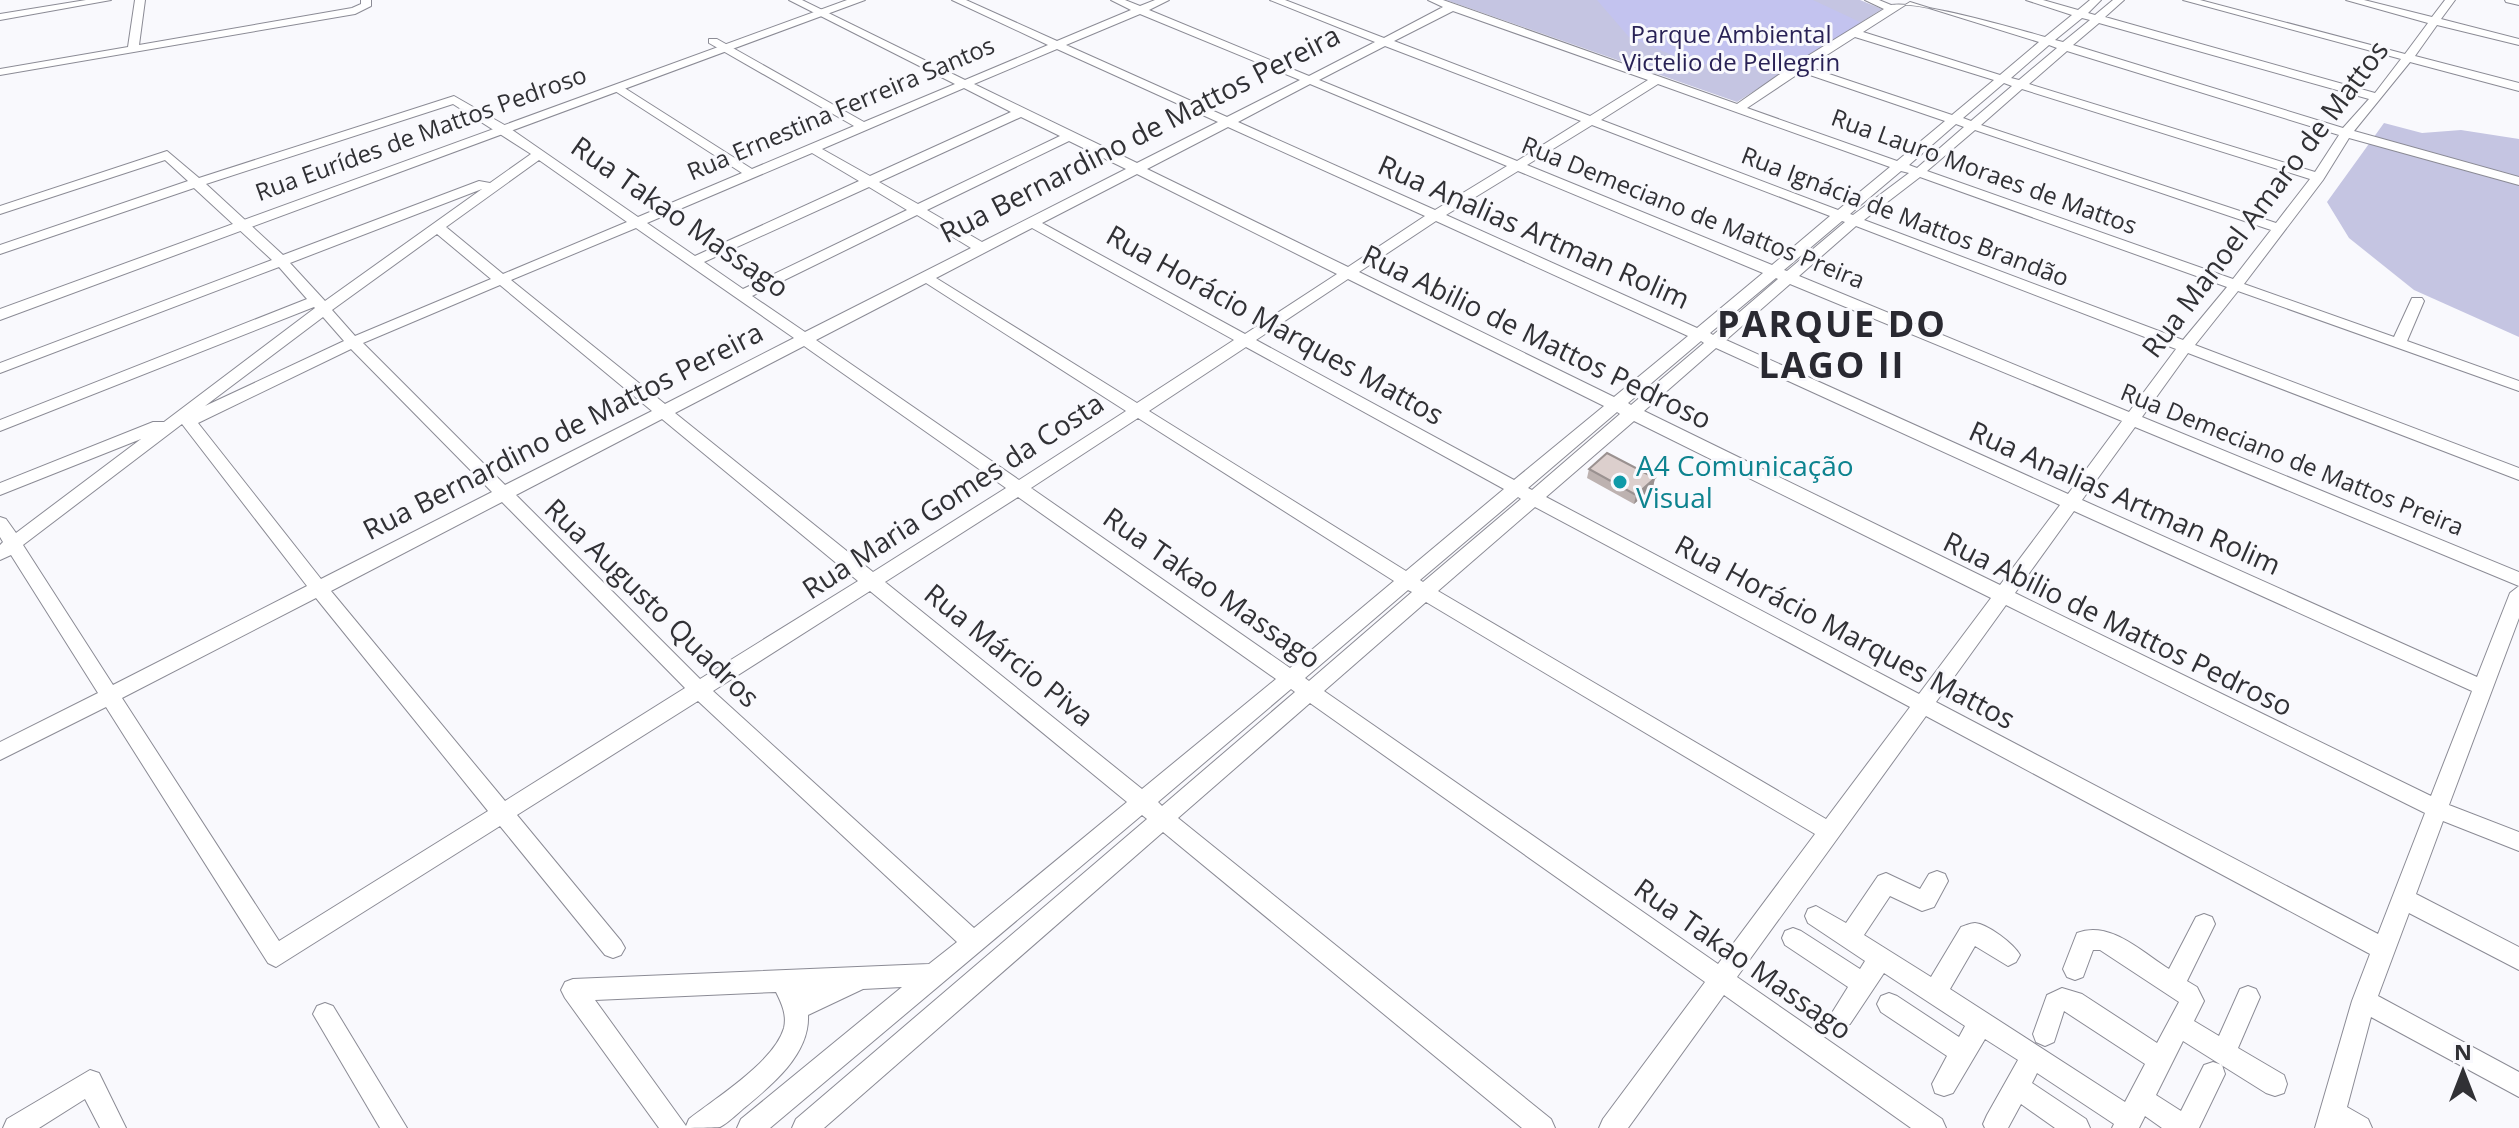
<svg xmlns="http://www.w3.org/2000/svg" width="2519" height="1128" font-family="'Open Sans',sans-serif">
<style>
.green{fill:#c5c5e2}
.forest{fill:#c3c3ef}
.lines{fill:none;stroke-linecap:round;stroke-linejoin:round}
.minor-casing{stroke:#8b8b95;stroke-width:2}
.tertiary-casing{stroke:#8b8b95;stroke-width:2}
.minor{fill:#fff;fill-rule:evenodd}
.tertiary{fill:#fff;fill-rule:evenodd}
.wall{fill:#bdb2b0}
.shaded-wall{fill:#9a9190}
.building{fill:#dccfcd;stroke:#9a9190;stroke-width:2}
.culture-dot{fill:#0f9aa8;stroke:#f9f9fd;stroke-width:3}
.labels{text-anchor:middle;stroke-width:6;stroke-linejoin:round;paint-order:stroke}
.far-park-label{font-size:24px;fill:#292256;stroke:#f9f9fd}
.far-street-label{font-size:24px;fill:#313135;stroke:#f9f9fd}
.street-label{font-size:28px;fill:#313135;stroke:#f9f9fd}
.culture-label{font-size:28px;fill:#0d838f;stroke:#f9f9fd;text-anchor:start}
.district-label{font-size:36px;font-weight:bold;letter-spacing:2px;fill:#292931;stroke:#f9f9fd}
</style>
<rect width="100%" height="100%" fill="#f9f9fd"/>
<!-- green -->
<g class="green">
<polygon points="1446,0 1860,0 1882,9 1737,102"/>
<polygon points="2384,123 2422,133 2461,130 2519,139 2519,337 2414,290 2349,238 2327,202"/>
</g>
<!-- forest -->
<polygon class="forest" points="1597,0 1813,0 1862,23 1794,70 1739,70 1686,61 1629,37"/>
<g class="lines">
<defs>
<g id="minor">
<polygon points="86,0 111,0 0,20 0,14"/>
<polygon points="135,0 145,0 139,45 352,8 361,4 361,0 371,0 371,6 355,14 0,75 0,69 128,47"/>
<path d="M789,0H802L965,80L1048,45L952,0H966L1057,41L1131,10L1111,0H1125L1140,6L1155,0H1169L1149,10L1309,76L1375,42L1270,0H1285L1384,38L1443,7L1428,0H1443L1737,104L1793,65L1884,9L1865,0H1879L1891,5C1916,0 2014,28 2045,37L2072,15L2026,0H2043L2078,10L2090,0H2101L2088,13L2095,15L2113,0H2124L2105,17L2375,93L2401,59L2183,0H2200L2405,54L2428,23L2346,0H2364L2432,17L2445,0H2455L2441,19L2519,39V45L2437,25L2415,56L2519,83V91L2410,62L2354,131L2519,177V185L2349,138L2323,180L2244,284L2394,337L2412,298H2422L2424,301L2407,341L2519,381V391L2238,291L2195,345L2519,468V480L2188,353L2142,417L2519,572V586L2135,427L2082,500L2477,677L2510,593L2519,586V618L2449,805L2519,832V851L2443,821L2416,894L2519,947V970L2409,913L2378,996L2519,1072V1097L2371,1017L2347,1107L2368,1119L2372,1128H2315L2352,1001L2370,954L1926,716L1737,977L1942,1119L1946,1128H1911L1724,995L1628,1128H1599L1603,1119L1705,982L1310,703L1178,818L1551,1119L1555,1128H1522L1163,832L824,1128H792L796,1119L1147,819L1142,815L770,1128H737L741,1119L902,987L863,989L808,1015C810,1054 772,1085 744,1108C737,1114 728,1123 720,1127C708,1128 673,1128 659,1128L565,998L561,990L565,982L573,979L929,964L957,942L698,701L517,815L621,941L625,948L621,955L613,958L605,955L500,826L276,967L268,963L106,707L0,760V742L98,693L11,555L0,560V545L3,542L0,537V517L6,519L16,533L141,439L0,495V483L153,422H164L315,308L314,307L0,431V420L307,299L279,267L0,373V363L272,260L194,188L0,254V245L188,181L165,160L0,214V206L167,151L199,178L454,96L508,127L638,217L742,173L615,91V87H623L752,169L854,126L709,43V39H717L864,122L955,84ZM1910,2L2039,42L2000,75L1863,32ZM1453,11L1648,80L1590,116L1394,41ZM1140,14L1300,80L1227,117L1066,45ZM2082,18L2090,20L2063,42L2055,40ZM2099,23L2369,99L2343,128L2073,45ZM1855,37L1994,80L1952,115L1808,67ZM2049,45L2057,48L2019,80L2011,78ZM1385,46L1581,121L1517,161L1319,80ZM1057,49L1218,122L1137,163L974,84ZM2067,51L2339,135L2315,172L2029,84ZM1801,72L1945,121L1897,161L1747,108ZM2004,83L2012,86L1971,121L1963,118ZM1310,84L1507,166L1435,210L1238,122ZM1658,84L1890,167L1838,210L1601,120ZM964,88L1011,112L870,176L822,149ZM2022,89L2310,179L2276,223L1981,125ZM453,104L531,154L490,183L479,181L283,255L206,184ZM1021,117L1060,136L918,204L879,182ZM1956,124L1964,127L1917,168L1909,165ZM1592,125L1830,216L1772,265L1527,165ZM1228,127L1425,216L1348,267L1147,169ZM1975,130L2271,230L2233,279L1927,171ZM1069,141L1126,169L982,242L927,210ZM812,153L859,181L695,256L647,223ZM539,160L627,222L503,274L446,227ZM1518,171L1763,273L1697,328L1446,215ZM1901,171L1909,173L1853,215L1850,214ZM1137,174L1337,274L1245,334L1042,223ZM1920,177L2227,287L2183,340L1864,220ZM869,187L907,210L743,289L704,262ZM482,189L325,301L290,263ZM917,215L971,248L805,332L752,296ZM1436,221L1688,336L1614,397L1359,272ZM1842,221L1845,222L1787,271L1784,270ZM1856,226L2176,349L2129,412L1799,276ZM636,228L794,338L665,404L511,280ZM1032,228L1234,340L1137,403L936,278ZM437,234L491,279L355,336L332,310ZM1776,278L1778,279L1713,335L1710,333ZM1348,279L1604,406L1514,480L1256,340ZM926,283L1126,411L1019,480L816,340ZM1790,284L2122,421L2068,494L1726,340ZM500,285L652,411L505,485L363,343ZM323,317L344,341L205,406ZM1701,341L1704,343L1631,405L1628,403ZM804,346L1006,488L873,572L675,413ZM1246,347L1504,489L1406,571L1149,411ZM1716,348L2060,505L2000,585L1644,411ZM351,349L492,492L321,579L198,423ZM1617,412L1620,414L1532,490L1528,488ZM1138,418L1394,581L1290,668L1031,488ZM662,419L858,581L700,679L516,495ZM1634,421L1991,598L1919,694L1546,497ZM182,424L307,586L113,685L23,545ZM1018,497L1276,679L1142,789L885,582ZM1518,497L1521,499L1423,582L1420,580ZM502,502L685,688L505,801L331,591ZM1535,507L1910,707L1826,819L1438,591ZM2074,511L2472,691L2431,796L2015,593ZM1408,590L1412,592L1309,681L1305,678ZM870,591L1127,802L974,928L713,691ZM316,598L488,811L279,941L122,698ZM1426,602L1815,834L1718,964L1324,691ZM2006,605L2425,813L2378,934L1936,702ZM1291,689L1295,692L1162,806L1158,802ZM776,992C782,1004 787,1015 784,1028C774,1062 716,1098 689,1119L686,1126L595,1000Z"/>
<polygon points="2505,0 2519,0 2519,5 2506,2"/>
<path d="M1937,871L1945,874L1948,881L1934,907L1922,911L1890,896L1864,935L1931,977L1961,927C1964,926 1971,923 1975,923C1988,924 2014,944 2020,955L2016,962L2008,966L1975,946L1950,989L2125,1102L2145,1064L2064,1011L2054,1042L2045,1046L2036,1042L2033,1034L2047,995L2062,988L2082,994L2157,1043L2179,1002L2100,950H2093L2083,977L2075,980L2067,977L2063,969L2077,933C2110,920 2142,952 2169,969L2196,917L2204,914L2212,917L2215,924L2187,981L2197,987L2204,1001L2194,1021L2219,1036L2240,989L2248,986L2256,989L2260,997L2238,1048L2284,1075L2287,1084L2284,1093L2275,1096L2266,1093L2183,1041L2156,1095L2181,1111L2204,1065L2213,1062L2222,1065L2225,1074L2199,1128H2162L2145,1116L2139,1128H2112L2114,1124L2037,1073L2032,1083L2086,1119L2090,1128H2055L2021,1104L2008,1128H1985L1983,1124L1987,1115L2018,1060L1985,1039L1953,1093L1944,1096L1935,1093L1932,1084L1947,1056L1881,1012L1877,1004L1881,996L1889,993L1897,996L1959,1037L1965,1026L1884,973L1850,1024L1842,1027L1834,1024L1830,1016L1848,987L1785,945L1782,938L1785,931L1793,928L1801,931L1860,969L1865,961L1808,923L1805,916L1808,909L1816,906L1846,923L1878,876L1886,873L1920,889L1929,874Z"/>
<polygon points="325,1003 333,1006 407,1128 380,1128 313,1014 317,1006"/>
<polygon points="90,1070 99,1073 126,1128 100,1128 85,1099 39,1128 3,1128 7,1119"/>
</g>
<polygon id="tertiary" points="847,0 865,0 0,320 0,309"/>
</defs>
<!-- minor casing -->
<use href="#minor" class="minor-casing"/>
<!-- tertiary casing -->
<use href="#tertiary" class="tertiary-casing"/>
<!-- minor -->
<use href="#minor" class="minor"/>
<!-- tertiary -->
<use href="#tertiary" class="tertiary"/>
</g>
<!-- wall -->
<polygon class="wall" points="1589,469 1655,478 1653,487 1634,504 1587,478"/>
<!-- shaded-wall -->
<polygon class="shaded-wall" points="1655,478 1653,487 1634,504 1636,495"/>
<!-- building -->
<polygon class="building" points="1607,453 1655,478 1636,495 1589,469"/>
<!-- markers -->
<circle class="culture-dot" cx="1620" cy="482" r="8"/>
<g class="labels">
<!-- far-park labels -->
<g class="far-park-label">
<text x="1731" y="43">Parque Ambiental<tspan x="1731" dy="28">Victelio de Pellegrin</tspan></text>
</g>
<!-- far-street labels -->
<g class="far-street-label">
<text transform="translate(841 109) rotate(-23)" y="8">Rua Ernestina Ferreira Santos</text>
<text transform="translate(421 134) rotate(-20)" y="8">Rua Eurídes de Mattos Pedroso</text>
<text transform="translate(1984 172) rotate(20)" y="8">Rua Lauro Moraes de Mattos</text>
<text transform="translate(1693 213) rotate(22)" y="8">Rua Demeciano de Mattos Preira</text>
<text transform="translate(1905 217) rotate(21)" y="8">Rua Ignácia de Mattos Brandão</text>
<text transform="translate(2292 460) rotate(22)" y="8">Rua Demeciano de Mattos Preira</text>
</g>
<!-- street labels -->
<g class="street-label">
<text transform="translate(1140 134) rotate(-27)" y="10">Rua Bernardino de Mattos Pereira</text>
<text transform="translate(2265 199) rotate(-53)" y="10">Rua Manoel Amaro de Mattos</text>
<text transform="translate(680 217) rotate(35)" y="10">Rua Takao Massago</text>
<text transform="translate(1534 232) rotate(24)" y="10">Rua Analias Artman Rolim</text>
<text transform="translate(1275 325) rotate(29)" y="10">Rua Horácio Marques Mattos</text>
<text transform="translate(1537 337) rotate(26)" y="10">Rua Abilio de Mattos Pedroso</text>
<text transform="translate(563 431) rotate(-27)" y="10">Rua Bernardino de Mattos Pereira</text>
<text transform="translate(953 496) rotate(-33)" y="10">Rua Maria Gomes da Costa</text>
<text transform="translate(2125 498) rotate(24)" y="10">Rua Analias Artman Rolim</text>
<text transform="translate(1212 588) rotate(35)" y="10">Rua Takao Massago</text>
<text transform="translate(652 603) rotate(44)" y="10">Rua Augusto Quadros</text>
<text transform="translate(2118 624) rotate(26)" y="10">Rua Abilio de Mattos Pedroso</text>
<text transform="translate(1845 632) rotate(28)" y="10">Rua Horácio Marques Mattos</text>
<text transform="translate(1009 655) rotate(39)" y="10">Rua Márcio Piva</text>
<text transform="translate(1743 959) rotate(35)" y="10">Rua Takao Massago</text>
</g>
<!-- culture labels -->
<g class="culture-label">
<text x="1636" y="476">A4 Comunicação<tspan x="1636" dy="32">Visual</tspan></text>
</g>
<!-- district labels -->
<g class="district-label">
<text x="1832" y="337">PARQUE DO<tspan x="1832" dy="41">LAGO II</tspan></text>
</g>
</g>
<!-- north arrow -->
<g transform="translate(2463 1072)" stroke="#f9f9fd" stroke-width="6" paint-order="stroke">
<path d="M0-6L14 30L0 20L-14 30Z" fill="#313135"/>
<text y="-12" font-size="22" font-weight="bold" text-anchor="middle" fill="#313135">N</text>
</g>
</svg>
